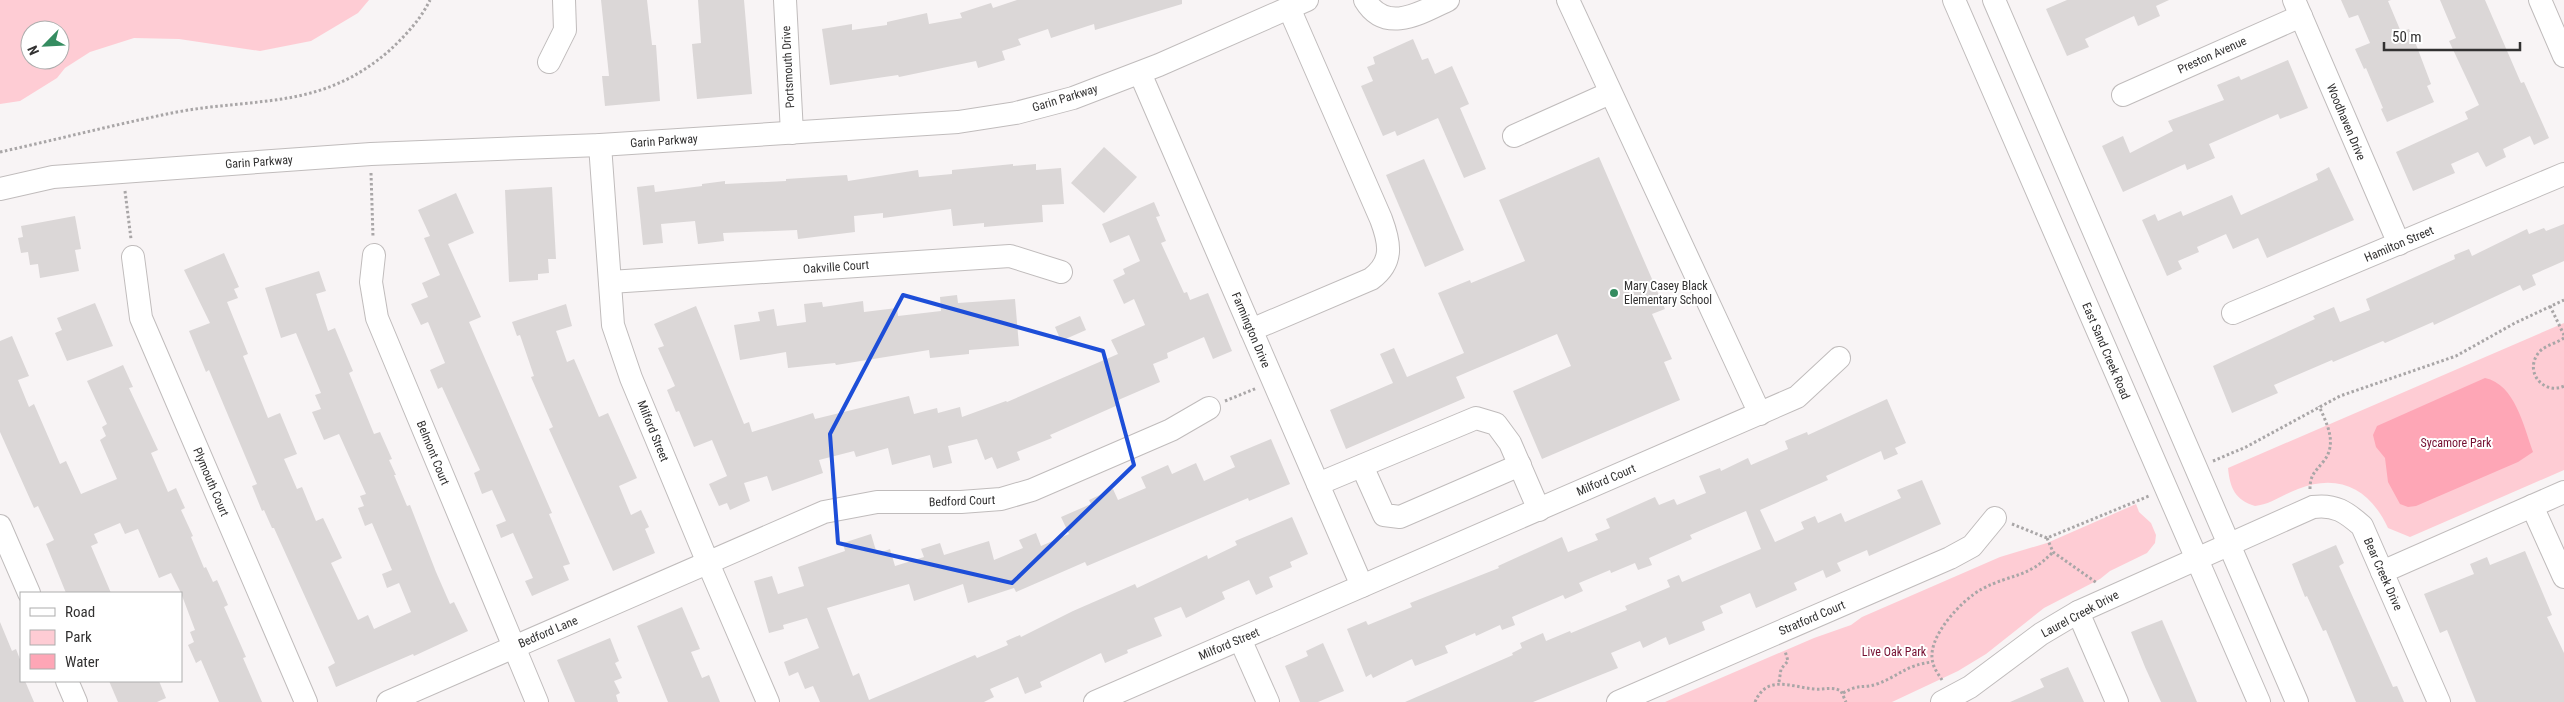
<svg xmlns="http://www.w3.org/2000/svg" width="2564" height="702" font-family="'Roboto Condensed',sans-serif">
<style>
.green{fill:#feccd4;fill-rule:evenodd}
.water{fill:#fea6b6}
.building{fill:#dbd7d7}
.lines{fill:none;stroke-linecap:round;stroke-linejoin:round}
.minor-casing{stroke:#c0bcbc;stroke-width:24}
.path{stroke:#a9a6a7;stroke-width:3;stroke-dasharray:2.5 2.5;stroke-linecap:butt}
.minor{stroke:#fff;stroke-width:22}
.marked{fill:none;stroke:#1d4ed8;stroke-width:4;stroke-linejoin:round}
.poi-dot{fill:#358c60;stroke:#fff;stroke-width:2}
.labels{text-anchor:middle;stroke-width:4;stroke-linejoin:round;paint-order:stroke}
.street-label{font-size:12px;fill:#323131;stroke:#fff}
.poi-label{font-size:12px;fill:#323131;stroke:#fff;text-anchor:start}
.park-label{font-size:12px;fill:#750f31;stroke:#fff}
</style>
<rect width="100%" height="100%" fill="#f8f4f5"/>
<!-- green -->
<g class="green">
<path d="M0,0H369L358,13L311,41L260,51L179,39L134,38L90,52L65,68L57,78L20,101L0,104ZM30,30H60V60H30Z"/>
<path d="M2564,323V470L2410,537L2388,528C2370,489 2339,473 2298,489C2284,494 2270,505 2255,506C2235,500 2230,488 2228,468Z"/>
<polygon points="2136,504 2139,512 2151,523 2156,535 2155,543 2147,553 2110,571 2100,579 2044,608 1986,654 1958,671 1892,702 1665,702 1814,638 1851,625 1862,617 2000,557 2047,543"/>
</g>
<!-- water -->
<path class="water" d="M2485,378C2515,384 2524,427 2533,452L2518,462L2416,506L2408,507L2400,504L2388,482L2385,458L2376,447L2373,435L2377,426Z"/>
<!-- building -->
<g class="building">
<polygon points="601,0 647,0 652,45 656,45 660,101 605,106 602,76 609,76"/>
<polygon points="698,0 744,0 752,94 697,99 692,44 701,43"/>
<polygon points="1017,0 1182,0 1182,4 1095,30 1094,24 1051,38 1048,29 1018,39 1021,45 1002,51 1005,60 978,68 976,61 899,77 898,75 830,85 822,29 852,24 852,30 887,25 887,22 927,13 929,24 962,18 960,13 991,3 993,8"/>
<polygon points="2067,0 2169,0 2156,6 2160,16 2138,26 2134,16 2085,39 2089,47 2067,56 2046,9"/>
<polygon points="2341,0 2391,0 2388,1 2401,32 2409,29 2417,47 2431,84 2427,86 2434,102 2387,122 2381,109 2383,108 2366,68 2364,69 2355,49 2370,43 2358,15 2349,18"/>
<polygon points="2440,0 2485,0 2521,83 2524,82 2549,138 2534,145 2530,136 2503,149 2506,157 2486,167 2478,152 2451,164 2455,173 2413,191 2396,152 2468,119 2465,112 2479,105 2449,41 2456,38"/>
<polygon points="1413,39 1422,60 1428,58 1435,74 1452,66 1469,104 1460,108 1486,169 1464,178 1438,118 1397,136 1395,131 1383,136 1361,86 1373,81 1367,67 1375,64 1373,57"/>
<polygon points="2288,60 2308,108 2280,119 2278,114 2209,144 2215,158 2187,170 2185,164 2123,192 2102,146 2123,136 2130,153 2173,131 2168,121 2224,100 2217,85 2239,76 2241,80"/>
<polygon points="1104,147 1137,177 1104,213 1071,183"/>
<polygon points="1599,157 1665,309 1652,314 1672,359 1664,362 1680,400 1542,459 1513,391 1571,366 1557,334 1456,377 1465,398 1346,449 1330,410 1393,383 1380,354 1394,348 1407,377 1464,353 1438,293 1470,280 1471,283 1525,261 1499,200"/>
<polygon points="1424,159 1464,250 1425,267 1386,175"/>
<polygon points="1013,164 1013,166 1036,164 1036,170 1061,168 1064,204 1042,205 1043,222 984,227 984,223 953,226 951,209 883,218 883,213 854,216 855,232 798,239 797,230 723,233 724,241 698,244 695,221 661,224 663,243 643,245 637,187 654,185 655,192 702,186 702,184 725,181 725,184 786,181 786,179 847,175 848,181 918,170 919,177 952,174 952,170"/>
<polygon points="2329,167 2354,220 2267,258 2258,238 2233,249 2226,234 2197,247 2199,252 2178,261 2182,269 2167,276 2142,220 2155,214 2158,221 2181,211 2183,216 2232,195 2241,215 2318,180 2316,174"/>
<polygon points="552,187 556,259 548,259 549,273 538,274 538,280 509,282 505,190"/>
<polygon points="456,193 474,233 448,244 481,317 469,322 552,513 549,514 570,564 563,566 569,580 532,596 525,581 533,578 513,533 501,538 496,525 506,521 492,490 482,494 474,473 480,470 442,387 438,389 430,370 445,363 428,322 421,325 411,304 428,297 422,283 440,275 424,238 430,236 418,210"/>
<polygon points="1154,202 1160,216 1156,217 1166,241 1161,243 1184,293 1187,292 1190,300 1208,293 1232,351 1213,359 1204,337 1167,353 1168,358 1153,364 1160,382 1116,401 1118,405 1050,435 1052,438 1017,452 1020,460 997,469 992,457 985,460 977,439 948,446 952,463 933,468 930,455 892,465 888,448 856,457 854,451 819,460 823,473 772,491 767,476 744,483 750,501 730,510 727,503 719,506 709,484 727,476 712,440 694,447 679,411 676,412 667,390 675,386 658,348 664,346 654,324 696,306 744,424 749,422 752,432 813,413 815,419 909,396 914,414 937,408 938,413 960,407 962,417 1006,401 1007,402 1118,354 1111,340 1145,325 1134,299 1124,304 1113,280 1125,274 1123,269 1140,261 1129,235 1110,243 1102,224"/>
<polygon points="75,216 81,249 75,250 79,271 40,278 38,264 30,265 28,252 21,253 18,238 23,237 21,226"/>
<polygon points="2564,224 2564,261 2532,275 2536,285 2523,291 2520,285 2434,325 2433,322 2385,343 2383,341 2333,362 2332,360 2274,385 2278,393 2232,413 2213,366 2315,319 2313,316 2334,307 2340,322 2370,310 2366,299 2455,259 2454,255 2469,249 2472,256 2527,229 2529,234 2544,228 2546,231"/>
<polygon points="224,253 239,287 234,289 238,298 227,302 248,354 243,356 268,418 280,413 297,454 284,459 297,489 302,487 316,521 323,518 342,558 331,563 358,620 368,615 374,629 411,612 399,583 387,588 382,574 392,570 372,523 365,526 358,508 364,506 360,496 366,494 339,434 324,440 312,412 321,409 315,395 321,393 296,333 281,338 265,288 319,271 326,291 316,294 328,331 335,328 353,371 349,373 374,434 380,432 392,459 389,460 396,475 394,475 407,506 410,505 436,572 450,604 454,602 468,631 414,656 413,654 336,687 328,667 335,663 274,528 272,528 264,510 262,511 252,486 257,484 209,370 206,372 189,331 210,323 184,270"/>
<polygon points="957,295 958,303 1015,299 1019,346 969,350 969,354 930,358 929,350 836,365 835,363 788,368 786,352 740,360 734,325 760,321 758,312 774,309 777,326 806,322 804,304 822,302 823,307 863,301 864,312 897,308 898,316 941,311 940,297"/>
<polygon points="95,303 113,346 67,361 55,333 62,330 57,318"/>
<polygon points="566,304 572,326 556,331 567,362 574,359 599,417 608,413 637,478 619,486 631,515 641,510 649,527 645,529 655,553 613,571 549,429 553,427 531,377 534,376 520,335 517,336 512,322"/>
<polygon points="1080,316 1086,330 1061,341 1055,327"/>
<polygon points="12,336 29,376 18,380 29,407 34,404 60,464 66,461 81,494 117,479 100,440 106,436 102,427 107,424 87,381 123,365 133,387 129,388 158,450 151,453 168,492 176,488 185,508 181,510 193,536 191,537 204,568 206,567 213,582 217,580 228,605 224,607 246,657 243,658 262,702 219,702 201,660 196,663 188,645 194,642 190,632 195,630 181,593 171,573 159,578 138,529 125,534 120,523 94,534 98,543 91,546 111,593 66,593 46,544 54,540 38,506 34,508 0,432 0,341"/>
<polygon points="1887,399 1906,443 1895,448 1898,454 1884,460 1881,451 1826,476 1828,480 1760,510 1775,542 1804,529 1801,522 1815,516 1818,523 1841,513 1845,522 1901,498 1897,490 1922,480 1941,524 1869,556 1867,550 1837,563 1841,571 1826,578 1823,570 1794,583 1797,590 1756,608 1750,593 1720,606 1723,613 1702,622 1705,630 1669,645 1666,637 1643,648 1640,641 1611,653 1618,668 1533,702 1405,702 1513,655 1512,653 1522,648 1520,643 1543,633 1546,641 1570,631 1571,633 1627,610 1625,606 1670,587 1667,580 1679,575 1682,582 1761,549 1746,511 1690,535 1692,539 1649,558 1652,565 1638,570 1635,563 1611,573 1610,570 1579,583 1583,591 1565,599 1563,595 1512,617 1515,625 1502,630 1500,625 1476,636 1475,633 1445,646 1448,653 1415,666 1412,659 1373,678 1371,674 1366,677 1347,629 1366,621 1368,625 1412,607 1410,603 1499,568 1498,566 1562,537 1568,552 1598,540 1595,534 1610,528 1606,519 1655,497 1659,505 1674,499 1677,505 1706,493 1699,476 1720,468 1721,471 1748,458 1751,465 1788,449 1785,441 1807,432 1808,435"/>
<polygon points="1271,439 1290,484 1249,501 1248,498 1087,566 1085,562 1016,592 1014,588 968,603 963,584 914,601 909,584 827,608 853,676 859,673 869,700 975,655 977,658 1008,645 1006,641 1020,635 1021,637 1073,611 1135,584 1137,588 1207,555 1208,559 1237,545 1235,541 1292,517 1308,554 1290,562 1292,567 1269,577 1273,587 1256,595 1249,580 1222,592 1225,599 1186,618 1181,607 1154,618 1162,636 1127,650 1128,653 1105,663 1101,653 1040,682 1042,687 1025,694 1018,677 990,689 994,697 984,702 820,702 813,686 805,689 798,672 789,676 784,662 819,648 807,618 783,625 784,629 769,633 754,581 772,576 778,594 804,586 798,567 845,551 843,543 871,534 877,554 890,549 895,566 924,557 921,549 940,543 944,555 989,541 994,560 1023,548 1019,540 1036,533 1041,546 1069,534 1061,517 1091,504 1089,500 1113,489 1118,500 1146,488 1141,477 1168,465 1172,474 1196,463 1204,481 1235,467 1230,456"/>
<polygon points="2336,545 2344,563 2339,566 2393,687 2397,686 2404,702 2356,702 2326,630 2323,631 2307,596 2305,597 2292,564"/>
<polygon points="2525,551 2552,615 2547,617 2564,653 2564,702 2476,702 2447,630 2440,633 2424,594 2474,574 2470,564 2487,557 2490,565"/>
<polygon points="682,607 700,649 691,652 702,678 709,675 720,702 668,702 637,626"/>
<polygon points="2162,620 2180,662 2197,702 2161,702 2145,667 2131,632"/>
<polygon points="0,622 12,651 16,649 21,662 21,681 25,681 34,702 0,702"/>
<polygon points="610,638 619,661 615,663 622,678 614,681 620,693 616,695 618,702 575,702 557,660"/>
<polygon points="1323,643 1344,691 1318,702 1300,702 1285,666 1308,656 1306,651"/>
<polygon points="2068,667 2084,702 2010,702 2044,687 2040,679"/>
<polygon points="109,681 159,681 166,698 157,702 118,702"/>
</g>
<g class="lines">
<defs>
<g id="minor">
<polyline points="785,0 792,133"/>
<path d="M1365,0C1386,35 1422,12 1448,0"/>
<polyline points="1568,0 1760,414"/>
<polyline points="1954,0 2259,702"/>
<polyline points="1994,0 2297,702"/>
<polyline points="2294,0 2399,244"/>
<polyline points="2540,0 2564,56"/>
<polyline points="549,62 565,30 564,0"/>
<polyline points="1140,73 1362,586"/>
<polyline points="2123,95 2301,16"/>
<polyline points="1514,136 1610,93"/>
<polyline points="600,145 613,325 631,378 708,563 768,702"/>
<polyline points="0,189 53,177 272,161 371,154 600,145 958,122 1016,113 1073,98 1159,65 1307,0"/>
<polyline points="374,255 371,282 377,318 537,702"/>
<polyline points="133,257 141,318 306,702"/>
<polyline points="610,282 1010,256 1061,272"/>
<polyline points="2233,313 2564,174"/>
<path d="M1251,330L1371,279C1394,262 1390,243 1381,219L1289,8"/>
<polyline points="1362,466 1384,515 1400,517 1520,465"/>
<polyline points="1318,484 1476,418 1496,424 1510,443 1539,510"/>
<polyline points="2532,506 2564,577"/>
<polyline points="0,526 29,593"/>
<polyline points="2382,572 2564,492"/>
<polyline points="2078,612 2117,702"/>
<polyline points="1240,639 1268,702"/>
<polyline points="67,681 76,702"/>
<polyline points="388,702 824,512 877,502 961,502 1001,499 1032,490 1171,430 1209,408"/>
<polyline points="1095,702 1797,397 1839,358"/>
<polyline points="1618,702 1950,558 1972,546 1995,518"/>
<path d="M1942,702L1970,687L2041,634L2078,612L2313,507C2335,504 2346,512 2362,526L2439,702"/>
</g>
</defs>
<!-- minor casing -->
<use href="#minor" class="minor-casing"/>
<!-- path -->
<g class="path">
<path d="M0,152C59,139 117,124 177,112C258,97 322,110 390,50C405,36 421,19 430,0"/>
<polyline points="371,173 373,237"/>
<polyline points="125,191 131,239"/>
<polyline points="2550,306 2564,335"/>
<path d="M2564,338C2555,344 2542,346 2537,355C2525,374 2545,395 2564,386"/>
<polyline points="1225,401 1257,388"/>
<polyline points="2213,461 2246,447 2340,396 2456,356 2515,323 2564,300"/>
<path d="M2310,489C2310,475 2315,472 2323,462C2338,444 2327,424 2319,406"/>
<polyline points="2012,524 2047,538 2149,496"/>
<polyline points="2047,538 2053,552 2097,583"/>
<path d="M1942,680C1939,675 1934,669 1933,663C1925,638 1963,599 1982,589C2012,573 2027,579 2053,552"/>
<polyline points="1779,682 1781,669 1788,661 1785,651"/>
<path d="M1843,693C1860,683 1863,689 1877,684C1899,676 1906,665 1932,662"/>
<path d="M1755,702C1767,674 1791,687 1814,689C1824,690 1832,686 1841,691L1846,702"/>
</g>
<!-- minor -->
<use href="#minor" class="minor"/>
</g>
<!-- marked area -->
<path class="marked" d="M903,295L1103,351L1134,465L1012,583L838,543L830,434Z"/>
<!-- markers -->
<circle class="poi-dot" cx="1614" cy="293" r="5"/>
<g class="labels">
<!-- street labels -->
<g class="street-label">
<text transform="translate(2212 55) rotate(-24)" y="4">Preston Avenue</text>
<text transform="translate(788 67) rotate(-93)" y="4">Portsmouth Drive</text>
<text transform="translate(1065 98) rotate(-17)" y="4">Garin Parkway</text>
<text transform="translate(2346 122) rotate(67)" y="4">Woodhaven Drive</text>
<text transform="translate(664 141) rotate(-4)" y="4">Garin Parkway</text>
<text transform="translate(259 162) rotate(-4)" y="4">Garin Parkway</text>
<text transform="translate(2399 244) rotate(-23)" y="4">Hamilton Street</text>
<text transform="translate(836 267) rotate(-4)" y="4">Oakville Court</text>
<text transform="translate(1251 330) rotate(67)" y="4">Farmington Drive</text>
<text transform="translate(2106 351) rotate(67)" y="4">East Sand Creek Road</text>
<text transform="translate(653 431) rotate(68)" y="4">Milford Street</text>
<text transform="translate(433 453) rotate(68)" y="4">Belmont Court</text>
<text transform="translate(1606 480) rotate(-23)" y="4">Milford Court</text>
<text transform="translate(211 482) rotate(67)" y="4">Plymouth Court</text>
<text transform="translate(962 501) rotate(-2)" y="4">Bedford Court</text>
<text transform="translate(2383 574) rotate(66)" y="4">Bear Creek Drive</text>
<text transform="translate(2080 614) rotate(-28)" y="4">Laurel Creek Drive</text>
<text transform="translate(1812 618) rotate(-23)" y="4">Stratford Court</text>
<text transform="translate(548 632) rotate(-23)" y="4">Bedford Lane</text>
<text transform="translate(1229 644) rotate(-23)" y="4">Milford Street</text>
</g>
<!-- poi labels -->
<g class="poi-label">
<text x="1624" y="290">Mary Casey Black<tspan x="1624" dy="14">Elementary School</tspan></text>
</g>
<!-- park labels -->
<g class="park-label">
<text x="2456" y="447">Sycamore Park</text>
<text x="1894" y="656">Live Oak Park</text>
</g>
</g>
<!-- legend -->
<rect x="20" y="592" width="162" height="90" fill="#ffffff" stroke="#adadad"/>
<rect x="30" y="608" width="25" height="8" fill="#ffffff" stroke="#adadad"/>
<text x="65" y="617" font-size="15" fill="#323131">Road</text>
<rect x="30" y="630" width="25" height="15" fill="#feccd4" stroke="#adadad"/>
<text x="65" y="642" font-size="15" fill="#323131">Park</text>
<rect x="30" y="654" width="25" height="15" fill="#fea6b6" stroke="#adadad"/>
<text x="65" y="667" font-size="15" fill="#323131">Water</text>
<!-- north arrow -->
<g transform="translate(45 45) rotate(246)"><circle r="24" fill="#ffffff" stroke="#adadad"/>
<path d="M0-4L9 19L0 12L-9 19Z" fill="#358c60"/>
<text y="-8" font-size="14" font-weight="bold" text-anchor="middle" fill="#323131">N</text>
</g>
<!-- scale -->
<path d="M2384 42v8h136v-8" fill="none" stroke="#323131" stroke-width="2.5"/>
<text x="2392" y="42" font-size="15" fill="#323131" stroke="#ffffff" stroke-width="4" paint-order="stroke">50 m</text>
</svg>
